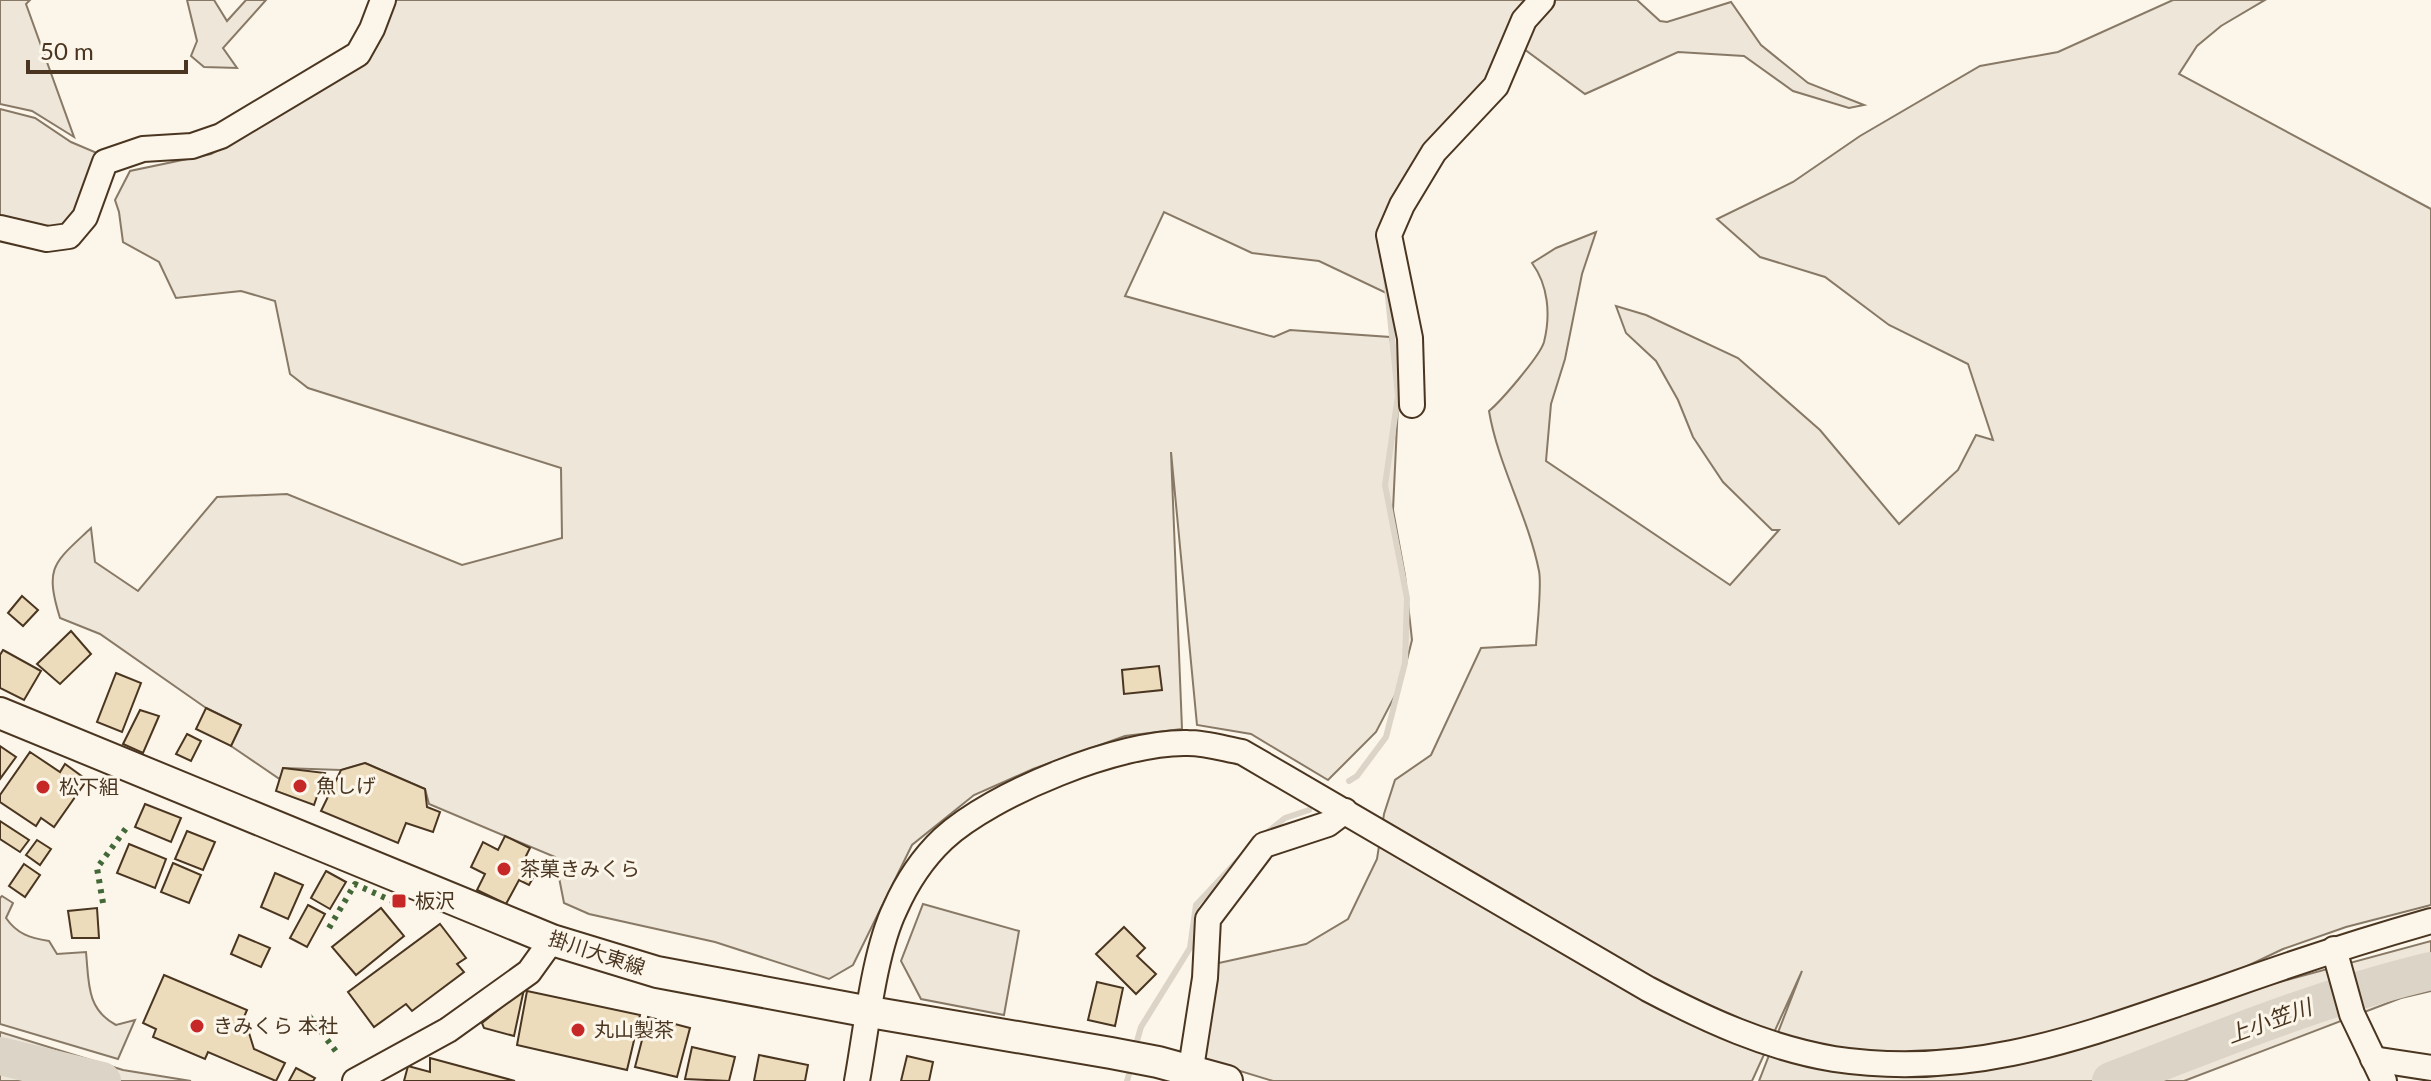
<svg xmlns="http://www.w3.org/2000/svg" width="2431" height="1081" font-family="Lato,'Noto Sans JP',sans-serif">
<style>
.green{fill:#ede6d9;stroke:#887966;stroke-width:2}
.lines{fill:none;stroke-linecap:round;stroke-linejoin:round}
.stream{stroke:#dcd4c6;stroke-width:6}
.river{stroke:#dcd4c6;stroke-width:38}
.building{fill:#ecdcbc;stroke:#4a3520;stroke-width:2}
.minor-casing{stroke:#4a3520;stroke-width:28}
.major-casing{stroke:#4a3520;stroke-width:34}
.minor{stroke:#fbf6e9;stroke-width:24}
.major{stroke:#fbf6e9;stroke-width:30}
.hedge{stroke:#436837;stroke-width:6;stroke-dasharray:4 6;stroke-linecap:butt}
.poi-dot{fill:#c62828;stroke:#fbf6e9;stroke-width:3}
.labels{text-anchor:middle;stroke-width:6;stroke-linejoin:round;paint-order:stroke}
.poi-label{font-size:20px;fill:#4a3520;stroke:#fbf6e9;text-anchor:start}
.street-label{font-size:20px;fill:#4a3520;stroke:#fbf6e9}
.water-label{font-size:22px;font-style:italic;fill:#4a3520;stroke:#fbf6e9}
</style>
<rect width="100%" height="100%" fill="#fbf6e9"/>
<!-- green -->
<g class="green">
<polygon points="0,0 30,0 26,4 74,137 32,111 0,104"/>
<polygon points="187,0 214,0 227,21 246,0 266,0 223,48 237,68 204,67 191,56 197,41"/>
<path d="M392,0H1637L1660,21L1667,22L1731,2L1761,45L1808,83L1864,105L1849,108L1793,91L1744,56L1678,52L1585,94L1524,49L1434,152L1389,235L1401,300L1319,261L1252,253L1164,212L1125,296L1274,337L1290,330L1390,337L1399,383L1393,510L1405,576L1412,640L1401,684L1376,732L1328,780L1251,734L1197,725L1171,452L1182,729L1125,736L1033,769L974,795L912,845L853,965L829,979L715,942L589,914L564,903L555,857L429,804L425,789L365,763L341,770L283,768L281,780L231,746L241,725L206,708L100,634L60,618C44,566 54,563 91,528L95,562L138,591L217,497L287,494L462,565L562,538L561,468L308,388L290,374L275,301L241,291L176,298L159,262L123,242L119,212L115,200L130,171L211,154L277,117L373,53Z"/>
<path d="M2173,0H2265L2221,26L2197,46L2179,74L2431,209V905L2346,927L2283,949L2125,1024L2431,941V991L2401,998L2184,1081H1759L1802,971L1752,1081H1273L1207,1061L1203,1054L1214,964L1306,944L1348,919L1377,859L1384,814L1395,780L1431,755L1481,648L1536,645C1537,627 1542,586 1539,571C1528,516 1498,465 1489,411C1501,401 1540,356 1544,342C1551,314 1548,285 1532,263L1556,248L1596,232L1582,274L1565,359L1551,404L1546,461L1730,585L1779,530H1772L1723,482L1693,437L1678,400L1656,361L1626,333L1616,306L1646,315L1738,358L1820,430L1899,524L1958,470L1976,435L1993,440L1968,364L1889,325L1825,277L1760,257L1717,219L1793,182L1860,136L1980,66L2058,52Z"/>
<polygon points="0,109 35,118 71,142 97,153 79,209 57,229 0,219"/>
<path d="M2,896L13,903L6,918C17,934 30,938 49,941L57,954L86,952C89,982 86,1009 116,1025L135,1020L118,1059L0,1024V898Z"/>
<polygon points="923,904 1019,931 1004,1015 921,999 901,961"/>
<polygon points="0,1032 123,1070 191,1081 0,1081"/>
</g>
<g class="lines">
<!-- stream -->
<g class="stream">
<polyline points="1349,781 1357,776 1386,737 1405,663 1407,598 1385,485 1398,396 1386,277"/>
<polyline points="1264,835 1285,818 1309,810"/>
<polyline points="1135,1048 1141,1027 1190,948 1196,905 1241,857"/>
<polyline points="1127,1081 1131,1067"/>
</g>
<!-- river -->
<g class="river">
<polyline points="0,1056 102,1081"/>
<path d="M2111,1081C2216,1041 2321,997 2431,971"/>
</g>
</g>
<!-- building -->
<g class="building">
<polygon points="22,596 38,610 23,626 8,613"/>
<polygon points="71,631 91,654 60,684 37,664"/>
<polygon points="3,650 41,671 24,700 0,688 0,655"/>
<polygon points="1159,666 1162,690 1124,694 1122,670"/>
<polygon points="116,673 141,683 122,732 97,722"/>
<polygon points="206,708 241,725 231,746 196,729"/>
<polygon points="140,710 159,716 143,753 123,744"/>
<polygon points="187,734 201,741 191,761 176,754"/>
<polygon points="0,746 16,757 0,779"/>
<polygon points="30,752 60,772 65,764 87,780 54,827 41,818 36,826 0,802 0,795"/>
<polygon points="365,763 425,789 427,807 440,812 433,832 406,823 398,843 321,811 341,770"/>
<polygon points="283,768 325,773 314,805 276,791"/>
<polygon points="145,804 181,818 171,842 135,827"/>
<polygon points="0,821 29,840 20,852 0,839"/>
<polygon points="187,831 215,842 203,870 175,859"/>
<polygon points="505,836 530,848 522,864 537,871 529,885 519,880 506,904 477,890 485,874 471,867 483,842 498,850"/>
<polygon points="37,840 51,849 40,865 26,855"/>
<polygon points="129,844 166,859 155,888 117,873"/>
<polygon points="173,863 201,875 189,903 161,892"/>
<polygon points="24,864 40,875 25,897 9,886"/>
<polygon points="326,871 346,882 330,909 311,898"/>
<polygon points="275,873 303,885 288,919 261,907"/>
<polygon points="308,905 325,914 307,947 290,938"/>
<polygon points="97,908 99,938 72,938 68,911"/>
<polygon points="381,908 404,936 356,975 332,947"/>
<polygon points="440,924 466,958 457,964 464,972 412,1011 406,1004 374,1027 348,992"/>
<polygon points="1124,927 1145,948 1137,956 1156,974 1136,994 1096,954"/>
<polygon points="239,935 270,948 261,967 231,954"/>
<polygon points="164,975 247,1010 241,1024 249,1033 254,1049 285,1063 276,1081 208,1052 205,1059 153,1037 156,1029 143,1023"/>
<polygon points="1097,982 1123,988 1115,1026 1088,1020"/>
<polygon points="524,989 514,1036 484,1028 482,1023"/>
<polygon points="527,991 640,1015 627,1070 517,1045"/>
<polygon points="648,1017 690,1028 677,1077 635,1067"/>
<polygon points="692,1047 735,1057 729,1081 685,1079"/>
<polygon points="759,1055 808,1065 805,1081 754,1081"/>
<polygon points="907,1056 933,1062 929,1081 901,1081"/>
<polygon points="430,1058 515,1081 404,1081 408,1066 430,1072"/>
<polygon points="296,1068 315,1078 313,1081 289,1081"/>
</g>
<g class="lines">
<defs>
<g id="minor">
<polyline points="0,228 47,239 69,236 85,217 105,162 143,149 192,146 221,136 358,54 372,29 383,0"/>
<polyline points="1412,405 1410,338 1389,235 1402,205 1434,152 1496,86 1524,20 1542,0"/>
<polyline points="2334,949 2352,1014 2384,1081"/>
<polyline points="2373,1059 2431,1068"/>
<polyline points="355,1081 448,1030 529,972 552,940"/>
<path d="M857,1081C866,1032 874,952 895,909C906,884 923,858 943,839C993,793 1121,741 1188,743C1206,743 1225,749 1242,752L1648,989C1707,1020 1768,1048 1834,1059C1973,1080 2083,1036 2212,992C2284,966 2357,942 2431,921"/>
<polyline points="1189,1081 1205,978 1208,919 1264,845 1328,824 1345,811"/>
</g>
<polyline id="major" points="0,713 552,940 657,972 870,1012 1111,1053 1158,1062 1227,1081"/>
</defs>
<!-- minor casing -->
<use href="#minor" class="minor-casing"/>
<!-- major casing -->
<use href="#major" class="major-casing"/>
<!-- minor -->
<use href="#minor" class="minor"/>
<!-- major -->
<use href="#major" class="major"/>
<!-- hedge -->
<g class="hedge">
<polyline points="103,903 97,868 127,827"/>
<polyline points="329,928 355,884 394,902"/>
<polyline points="309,1016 338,1054"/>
</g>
</g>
<!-- markers -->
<g class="poi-dot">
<circle cx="300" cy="786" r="8"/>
<circle cx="43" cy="787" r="8"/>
<circle cx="504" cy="869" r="8"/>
<rect x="391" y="893" width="16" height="16" rx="4"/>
<circle cx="197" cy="1026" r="8"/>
<circle cx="578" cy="1030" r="8"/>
</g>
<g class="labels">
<!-- poi labels -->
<g class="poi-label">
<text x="316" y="793">魚しげ</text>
<text x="59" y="794">松下組</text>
<text x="520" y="876">茶菓きみくら</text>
<text x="415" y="908">板沢</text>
<text x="213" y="1033">きみくら 本社</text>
<text x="594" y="1037">丸山製茶</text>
</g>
<!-- street labels -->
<g class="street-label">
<text transform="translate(597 953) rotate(18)" y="7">掛川大東線</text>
</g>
<!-- water labels -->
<g class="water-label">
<text transform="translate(2269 1021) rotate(-20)" y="8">上小笠川</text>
</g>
</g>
<!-- scale -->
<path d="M28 60v12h158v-12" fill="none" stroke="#4a3520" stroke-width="4"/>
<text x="40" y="60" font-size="24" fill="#4a3520" stroke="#fbf6e9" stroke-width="6" paint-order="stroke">50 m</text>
</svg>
